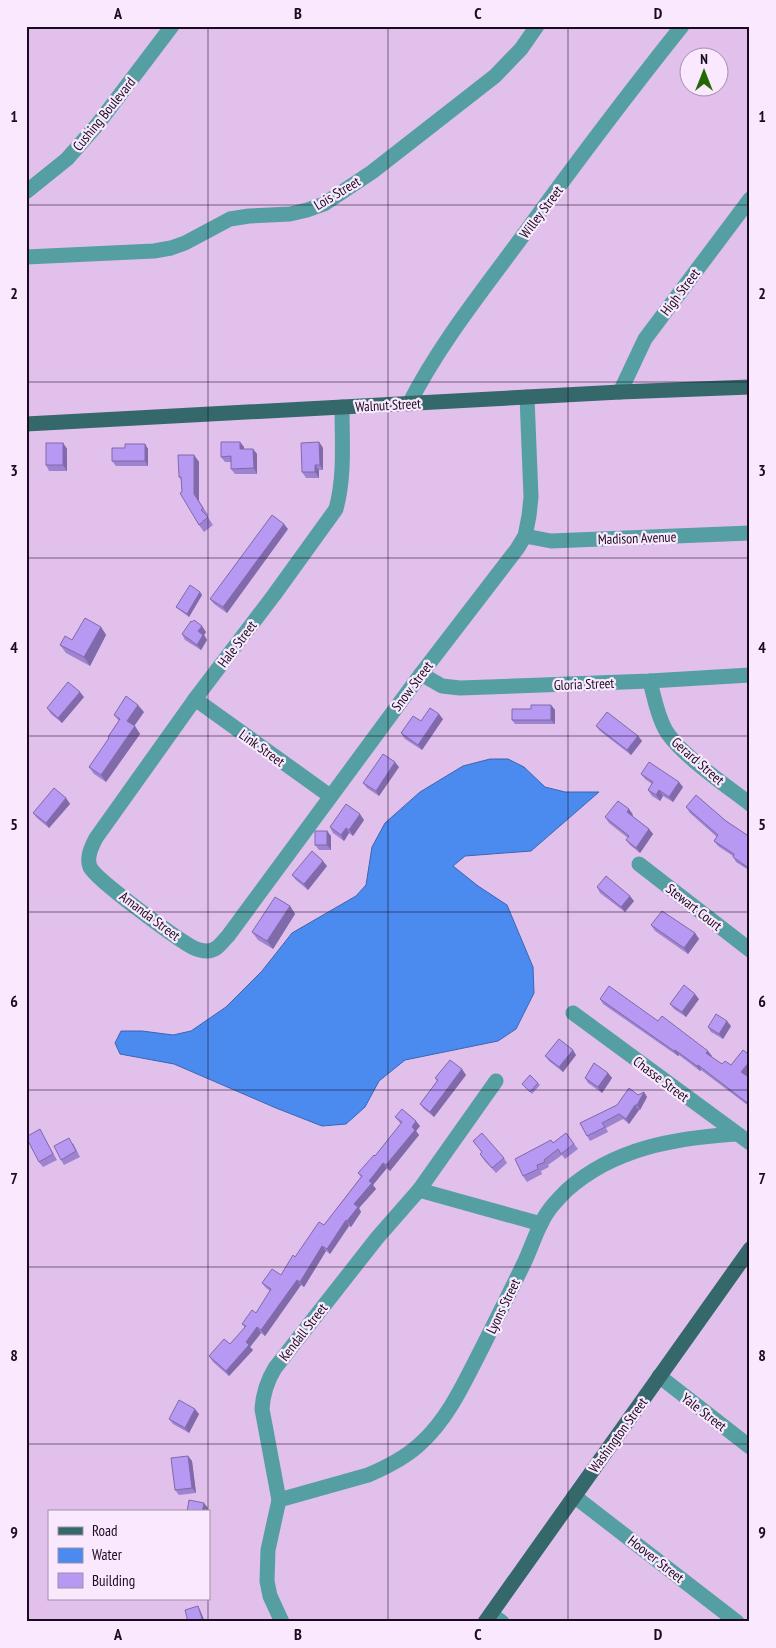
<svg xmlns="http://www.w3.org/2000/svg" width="776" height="1648" font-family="'PT Sans Narrow',sans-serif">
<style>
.water{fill:#4b8bef;stroke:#3c65b0}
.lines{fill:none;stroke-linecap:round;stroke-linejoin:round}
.minor{stroke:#559fa2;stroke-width:15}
.major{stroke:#34686a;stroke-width:15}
.wall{fill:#9d83d0}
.shaded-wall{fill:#806aa9}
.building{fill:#b798f2;stroke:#806aa9}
.grid{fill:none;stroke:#190d1d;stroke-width:1;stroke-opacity:0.55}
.labels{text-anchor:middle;stroke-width:4.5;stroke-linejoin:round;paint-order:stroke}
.street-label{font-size:14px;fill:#190d1d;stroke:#fae8fe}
.neatline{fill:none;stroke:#190d1d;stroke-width:2}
.grid-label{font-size:16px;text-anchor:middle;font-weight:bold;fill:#190d1d}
</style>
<rect width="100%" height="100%" fill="#e2c0ec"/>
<!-- water -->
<polygon class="water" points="490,759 508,759 524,767 545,787 565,792 599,792 531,851 465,856 453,866 478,886 507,905 533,967 534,993 516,1029 498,1041 405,1060 379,1081 365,1107 346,1124 322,1126 276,1108 174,1064 120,1054 115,1043 121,1031 142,1031 173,1035 191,1031 226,1007 262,971 292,933 356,896 366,885 372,847 385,823 420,792 463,766"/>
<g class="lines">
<!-- minor -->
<g class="minor">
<polyline points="26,192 67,159 97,125 172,26"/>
<polyline points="26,257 154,251 171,248 185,243 230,219 249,216 290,214 307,210 324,204 372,172 495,76 521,49 537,26"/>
<polyline points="620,392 645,339 750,199"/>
<path d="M409,404C439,345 480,294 519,241C572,168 626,96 682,26"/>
<path d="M342,407C342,441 345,476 336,509L274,595L195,699L96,838C92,846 86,857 90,867C96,880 176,938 192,947C196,949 202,951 207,951C217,951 221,943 228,936L421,674L517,549L525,536L529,516L531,497L527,397"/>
<polyline points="525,536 551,541 750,533"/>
<polyline points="421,674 442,686 460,688 650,681 750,675"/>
<path d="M650,681C654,697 657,714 665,729C678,753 727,786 750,804"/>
<polyline points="195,699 330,796"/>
<polyline points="639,864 750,950"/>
<polyline points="573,1013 750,1143"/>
<polyline points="419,1190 541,1224"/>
<polyline points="659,1376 750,1447"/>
<polyline points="574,1496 737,1622"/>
<path d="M279,1500L368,1475C387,1467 405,1458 420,1444C449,1418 465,1381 483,1346C497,1318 511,1290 525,1261C532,1246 538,1226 547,1213C552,1205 560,1197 567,1190C614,1148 675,1138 736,1134"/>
<polyline points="491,1614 502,1622"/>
<path d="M282,1622L270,1596L267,1581L268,1550L279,1500L262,1409C263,1393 267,1381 275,1368L377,1238L419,1190L496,1081"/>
</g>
<!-- major -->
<g class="major">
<polyline points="26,424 620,392 750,387"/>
<polyline points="485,1622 750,1249"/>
</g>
</g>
<!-- wall -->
<g class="wall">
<polygon points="240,442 244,447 244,449 253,449 257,454 257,474 235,474 231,469 231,462 225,462 221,457"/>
<polygon points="319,442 323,448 323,470 319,470 319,478 306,478 302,472"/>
<polygon points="63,443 67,449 67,471 49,471 46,465"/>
<polygon points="145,444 148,449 148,466 116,466 112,461 125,448"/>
<polygon points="194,455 199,462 199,501 208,515 207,516 213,525 204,532 199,525 182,492 182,481 179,477"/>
<polygon points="288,529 227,613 214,604 210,599"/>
<polygon points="200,592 202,595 189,617 178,609 176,607"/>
<polygon points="101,627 106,635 90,666 66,653 60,645 72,640"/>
<polygon points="206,632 204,635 207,640 201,650 185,640 182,634"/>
<polygon points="84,697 62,723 51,714 47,708"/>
<polygon points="551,705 555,710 555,724 515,724 512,720 531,709"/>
<polygon points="144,712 134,726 140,734 106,782 94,774 89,767 109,739 108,737 119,721 114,715"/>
<polygon points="443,719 422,750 405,739 401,733 421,721"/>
<polygon points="596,726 638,736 642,741 631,755 600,731"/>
<polygon points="399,767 379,796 367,788 363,783"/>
<polygon points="641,774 683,787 673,802 663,796 660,801 652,796 648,790 652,784 645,779"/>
<polygon points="66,798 70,804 49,828 37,818 33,813"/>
<polygon points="686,807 726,821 750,837 750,871 736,862 733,856 718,846 714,841 717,837 690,813"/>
<polygon points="629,809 633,815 632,816 649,829 653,834 640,853 630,845 626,840 628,838 609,823 605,817"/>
<polygon points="364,820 353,836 349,833 344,841 333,833 330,827"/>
<polygon points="327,831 331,836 331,850 319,850 315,845"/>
<polygon points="327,866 308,890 296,880 292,875"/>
<polygon points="597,887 634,901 625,912 600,893"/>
<polygon points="290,906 295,914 273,949 258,940 252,932"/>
<polygon points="651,925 695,933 699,939 688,954 655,931"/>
<polygon points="600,999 658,1021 712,1056 711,1057 722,1064 731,1065 750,1071 746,1075 750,1078 750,1107 701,1070 700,1071 679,1055 678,1056 603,1004"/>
<polygon points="699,999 686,1017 674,1009 670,1004"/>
<polygon points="731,1026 723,1039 711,1032 708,1027"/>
<polygon points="576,1055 563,1072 549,1061 545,1056"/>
<polygon points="608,1073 612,1078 602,1093 588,1083 585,1078"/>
<polygon points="466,1075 434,1117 424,1109 420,1104 437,1081 435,1078"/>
<polygon points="538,1083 540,1085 532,1094 522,1084"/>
<polygon points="644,1092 647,1097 640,1110 639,1110 629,1124 623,1119 606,1128 608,1132 590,1141 587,1136 580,1123"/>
<polygon points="395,1117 420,1126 416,1131 419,1135 390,1171 387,1168 380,1176 373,1185 376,1189 359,1208 361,1212 351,1227 349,1226 330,1254 326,1251 304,1287 301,1285 265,1336 261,1333 250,1347 253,1350 229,1376 213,1362 209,1356 230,1344 245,1328 242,1324 256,1313 270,1291 266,1288 262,1283 281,1275 324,1225 361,1177 358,1173 375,1156 401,1124"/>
<polygon points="566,1133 578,1149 565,1159 562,1155 548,1165 549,1167 541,1171 542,1174 527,1182 523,1176 553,1143"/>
<polygon points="43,1135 57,1160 43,1167 39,1162"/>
<polygon points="473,1141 504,1158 507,1163 496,1173 484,1160 480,1154 482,1152"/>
<polygon points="73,1143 80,1157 64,1165 61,1160"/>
<polygon points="199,1414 189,1433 173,1424 169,1419"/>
<polygon points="188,1456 192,1461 196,1493 179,1495 175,1490"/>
</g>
<!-- shaded-wall -->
<g class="shaded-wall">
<polygon points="240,442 244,447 244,455 240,449"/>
<polygon points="319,442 323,448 323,470 320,465"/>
<polygon points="63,443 67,449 67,471 63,465"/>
<polygon points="145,444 148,449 148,466 145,461"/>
<polygon points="253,449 257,454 257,474 254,468"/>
<polygon points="194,455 199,462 199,501 208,515 194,494"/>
<polygon points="315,465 319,470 319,478 315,472"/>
<polygon points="284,524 288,529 227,613 223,607"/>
<polygon points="200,592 202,595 189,617 187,614"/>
<polygon points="202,626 206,632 204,635 207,640 201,650 197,645 198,631"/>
<polygon points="101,627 106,635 90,666 84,657"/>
<polygon points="80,692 84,697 62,723 58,718"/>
<polygon points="138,705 144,712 132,729 127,721"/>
<polygon points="551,705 555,710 555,724 551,720"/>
<polygon points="439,714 443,719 422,750 418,745"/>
<polygon points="135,726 140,734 106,782 101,775"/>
<polygon points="638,736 642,741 631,755 627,750"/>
<polygon points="395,762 399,767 379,796 376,791"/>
<polygon points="679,782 683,787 673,802 669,797"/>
<polygon points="659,790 663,796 660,801 656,795"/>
<polygon points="66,798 70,804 49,828 46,823"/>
<polygon points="629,809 633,815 631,817 627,812"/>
<polygon points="360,814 364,820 353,836 349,830"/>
<polygon points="346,828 349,833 344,841 341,835"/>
<polygon points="649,829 653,834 640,853 636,848"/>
<polygon points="327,831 331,836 331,850 327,845"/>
<polygon points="26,838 29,842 26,845"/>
<polygon points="323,861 327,866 308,890 304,884"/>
<polygon points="630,896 634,901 625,912 621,907"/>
<polygon points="290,906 295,914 273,949 267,941"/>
<polygon points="695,933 699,939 688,954 684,948"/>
<polygon points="695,994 699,999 686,1017 682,1012"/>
<polygon points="727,1021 731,1026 723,1039 719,1034"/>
<polygon points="573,1050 576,1055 563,1072 559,1067"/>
<polygon points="675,1050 679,1055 678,1056 674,1051"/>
<polygon points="708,1051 712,1056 710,1058 706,1053"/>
<polygon points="750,1061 750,1071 745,1077 741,1072"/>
<polygon points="698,1065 701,1070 700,1071 697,1066"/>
<polygon points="462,1069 466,1075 434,1117 430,1112"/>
<polygon points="608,1073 612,1078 602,1093 598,1087"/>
<polygon points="644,1092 647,1097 640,1110 637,1105"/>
<polygon points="635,1105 639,1110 629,1124 626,1119"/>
<polygon points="416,1121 420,1126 416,1131 419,1135 390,1171 386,1165"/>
<polygon points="383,1163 387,1168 373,1185 376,1189 359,1208 361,1212 351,1227 347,1221 354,1204 369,1181"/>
<polygon points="346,1220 349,1226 330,1254 327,1249"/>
<polygon points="322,1246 326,1251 304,1287 300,1282"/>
<polygon points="297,1280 301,1285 265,1336 261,1330"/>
<polygon points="257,1327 261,1333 250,1347 253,1350 229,1376 226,1371"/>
<polygon points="195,1409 199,1414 189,1433 185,1428"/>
<polygon points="188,1456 192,1461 196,1493 192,1488"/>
<polygon points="204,1503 208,1508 207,1512 202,1512"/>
<polygon points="198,1606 201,1612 205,1622 203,1622"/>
</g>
<!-- building -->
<g class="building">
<polygon points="221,442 240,442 240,449 253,449 254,468 231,469 231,456 221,457"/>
<polygon points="319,442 320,465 315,465 315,472 302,472 301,443"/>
<rect x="46" y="443" width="17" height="22"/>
<polygon points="125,444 145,444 145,461 112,461 112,448 125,448"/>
<polygon points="178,455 194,455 194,494 203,508 201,510 208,517 199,525 180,493 182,492 181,477 179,477"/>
<polygon points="272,515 284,524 223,607 210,599"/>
<polygon points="190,585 200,592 187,614 176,607"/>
<polygon points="85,618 101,627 84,657 60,645 65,636 72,640"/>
<polygon points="194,620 202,626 198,631 203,635 197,645 182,634 191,621 192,622"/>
<polygon points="68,682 80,692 58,718 47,708"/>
<polygon points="126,696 138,705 127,721 135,726 101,775 89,767 109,738 108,737 120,719 114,715"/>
<polygon points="531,705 551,705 551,720 512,720 512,709 531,709"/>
<polygon points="430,708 439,714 418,745 401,733 413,716 421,721"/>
<polygon points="607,712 638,736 627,750 596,726"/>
<polygon points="383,754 395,762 376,791 363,783"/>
<polygon points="649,762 679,782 669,797 659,790 656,795 648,790 653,782 641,774"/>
<polygon points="54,788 66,798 46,823 33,813"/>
<polygon points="696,795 726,821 750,837 750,869 733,857 734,854 714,841 718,835 686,807"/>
<polygon points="618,801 629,809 627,812 649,829 636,848 626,840 629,836 605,817"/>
<polygon points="346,804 360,814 349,830 346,828 341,835 330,827"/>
<rect x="315" y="831" width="12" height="14"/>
<polygon points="312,851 323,861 304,884 292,875"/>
<polygon points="606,876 630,896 621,907 597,887"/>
<polygon points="275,897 290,906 267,941 252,932"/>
<polygon points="662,911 695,933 684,948 651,925"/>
<polygon points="684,985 695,994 682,1012 670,1004"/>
<polygon points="609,986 658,1021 662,1016 708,1051 706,1053 722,1064 725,1061 731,1065 743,1050 750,1055 750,1061 741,1072 750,1078 750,1105 698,1065 697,1066 675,1050 674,1051 600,999"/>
<polygon points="716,1014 727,1021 719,1034 708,1027"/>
<polygon points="559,1039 573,1050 559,1067 545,1056"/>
<polygon points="450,1060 462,1069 430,1112 420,1104 438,1080 435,1078"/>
<polygon points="594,1063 608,1073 598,1087 585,1078"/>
<polygon points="530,1075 538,1083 530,1092 522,1084"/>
<polygon points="629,1088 638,1095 644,1092 637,1105 635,1105 626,1119 619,1114 602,1123 605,1127 587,1136 580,1123 617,1105"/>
<polygon points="402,1109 416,1121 412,1127 415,1130 386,1165 383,1163 377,1171 369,1181 372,1183 354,1204 358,1207 347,1221 346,1220 327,1249 322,1246 300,1282 297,1280 261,1330 257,1327 246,1342 249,1345 226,1371 209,1356 224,1339 230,1344 246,1326 242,1324 252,1310 256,1313 271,1289 262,1283 272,1269 281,1275 293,1255 295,1257 319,1222 324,1225 362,1176 358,1173 374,1155 375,1156 402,1122 395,1117"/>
<polygon points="40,1129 53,1154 39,1162 26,1137"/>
<polygon points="482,1133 504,1158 492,1168 480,1154 482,1152 473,1141"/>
<polygon points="566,1133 574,1144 561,1154 558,1149 544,1160 545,1162 537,1165 538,1169 523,1176 515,1159 551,1140 553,1143"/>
<polygon points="69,1138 76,1151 61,1160 54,1146"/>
<polygon points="179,1400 195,1409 185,1428 169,1419"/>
<polygon points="188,1456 192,1488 175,1490 171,1458"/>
<polygon points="189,1500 204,1503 202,1512 187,1512"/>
<polygon points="198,1606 203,1622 188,1622 185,1610"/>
</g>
<!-- grid -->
<path class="grid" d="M208,26V1512M388,26V1622M568,26V1622M26,205H750M26,382H750M26,558H750M26,736H750M26,912H750M26,1090H750M26,1267H750M26,1444H750M208,1599V1622"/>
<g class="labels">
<!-- street labels -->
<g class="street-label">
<text transform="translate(104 114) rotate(-51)" y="5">Cushing Boulevard</text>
<text transform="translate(337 193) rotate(-31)" y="5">Lois Street</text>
<text transform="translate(541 212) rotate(-53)" y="5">Willey Street</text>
<text transform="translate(680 292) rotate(-53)" y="5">High Street</text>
<text transform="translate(388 405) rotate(-3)" y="5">Walnut Street</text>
<text transform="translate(637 538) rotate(-2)" y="5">Madison Avenue</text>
<text transform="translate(237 644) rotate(-53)" y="5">Hale Street</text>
<text transform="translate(584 684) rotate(-2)" y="5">Gloria Street</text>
<text transform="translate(412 686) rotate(-53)" y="5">Snow Street</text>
<text transform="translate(262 748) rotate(36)" y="5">Link Street</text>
<text transform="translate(698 761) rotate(41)" y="5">Gerard Street</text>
<text transform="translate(694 907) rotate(38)" y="5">Stewart Court</text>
<text transform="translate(150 916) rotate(37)" y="5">Amanda Street</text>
<text transform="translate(661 1079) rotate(37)" y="5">Chasse Street</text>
<text transform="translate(503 1306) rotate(-64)" y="5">Lyons Street</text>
<text transform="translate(303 1332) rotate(-52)" y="5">Kendall Street</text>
<text transform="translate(704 1412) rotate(38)" y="5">Yale Street</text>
<text transform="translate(618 1435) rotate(-54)" y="5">Washington Street</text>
<text transform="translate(656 1559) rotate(38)" y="5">Hoover Street</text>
</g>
</g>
<!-- border -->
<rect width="776" height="1648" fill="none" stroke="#fae8fe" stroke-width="55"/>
<!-- legend -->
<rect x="48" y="1510" width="162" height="90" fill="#fae8fe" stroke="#a090a4"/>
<rect x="58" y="1527" width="25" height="8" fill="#34686a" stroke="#a090a4"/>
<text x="92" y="1536" font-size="15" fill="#190d1d">Road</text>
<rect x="58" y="1548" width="25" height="15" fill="#4b8bef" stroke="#a090a4"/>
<text x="92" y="1560" font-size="15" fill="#190d1d">Water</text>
<rect x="58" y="1573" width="25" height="15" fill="#b798f2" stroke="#a090a4"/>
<text x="92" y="1586" font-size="15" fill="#190d1d">Building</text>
<!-- north arrow -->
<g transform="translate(704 72)"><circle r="24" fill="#fae8fe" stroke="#a090a4"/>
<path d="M0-4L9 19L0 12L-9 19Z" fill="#236902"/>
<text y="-8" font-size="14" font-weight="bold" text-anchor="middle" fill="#190d1d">N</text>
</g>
<rect x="28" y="28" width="720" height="1592" class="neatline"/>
<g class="grid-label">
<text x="118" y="19">A</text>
<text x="298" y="19">B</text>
<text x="478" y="19">C</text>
<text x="658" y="19">D</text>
<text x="14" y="122">1</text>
<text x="762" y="122">1</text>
<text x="14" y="299">2</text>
<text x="762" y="299">2</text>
<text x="14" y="476">3</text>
<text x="762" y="476">3</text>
<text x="14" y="653">4</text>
<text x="762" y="653">4</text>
<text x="14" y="830">5</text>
<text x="762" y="830">5</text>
<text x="14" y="1007">6</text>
<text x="762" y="1007">6</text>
<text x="14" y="1184">7</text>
<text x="762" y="1184">7</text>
<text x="14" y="1361">8</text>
<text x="762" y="1361">8</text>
<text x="14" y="1538">9</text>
<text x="762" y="1538">9</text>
<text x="118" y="1640">A</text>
<text x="298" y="1640">B</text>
<text x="478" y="1640">C</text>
<text x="658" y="1640">D</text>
</g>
</svg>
